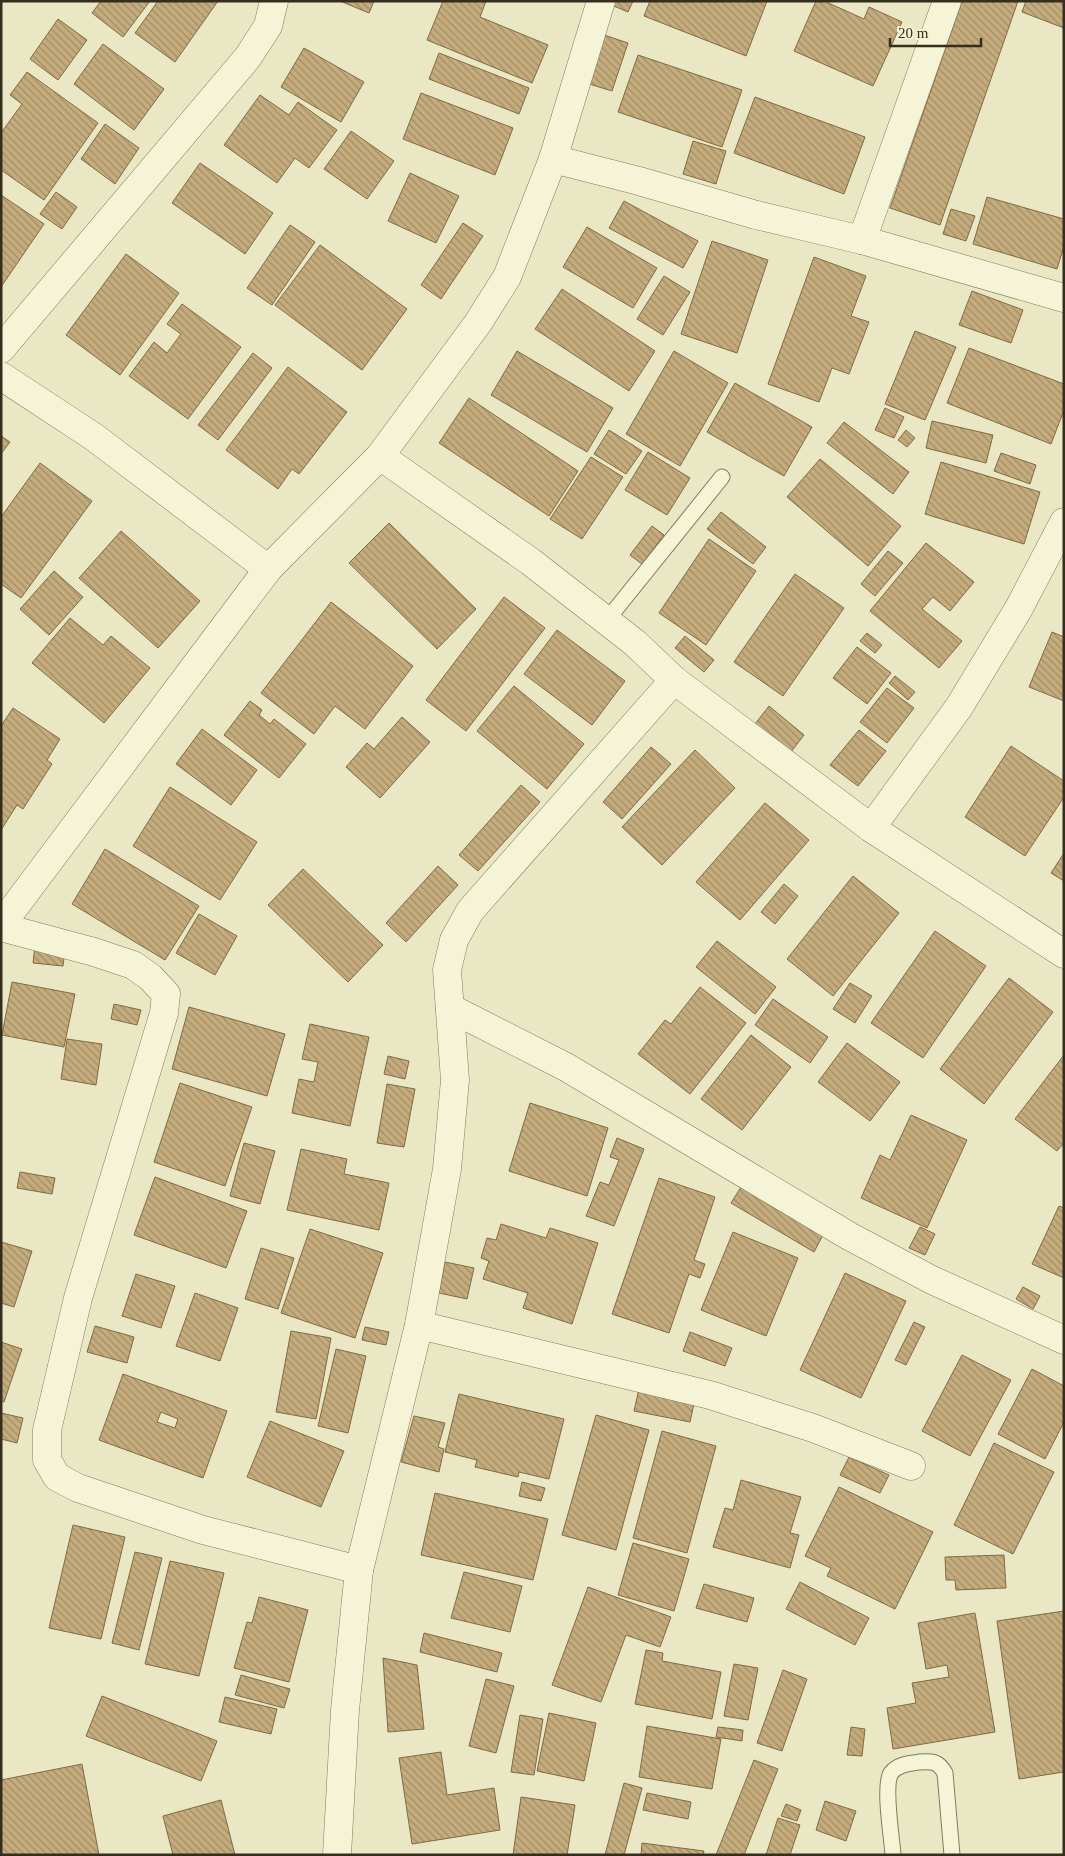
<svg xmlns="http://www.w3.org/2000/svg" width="1065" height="1856" font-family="'Times New Roman',serif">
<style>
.building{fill:url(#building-back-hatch);stroke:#806a44;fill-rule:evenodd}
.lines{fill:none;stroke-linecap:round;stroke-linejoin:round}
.lane-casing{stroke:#837a5c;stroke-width:17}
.street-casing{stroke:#837a5c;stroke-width:29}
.lane{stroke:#f6f4d7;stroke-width:15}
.street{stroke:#f6f4d7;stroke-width:28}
</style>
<defs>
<pattern id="building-back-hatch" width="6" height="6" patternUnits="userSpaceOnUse" patternTransform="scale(1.25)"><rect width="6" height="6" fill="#c5ac7d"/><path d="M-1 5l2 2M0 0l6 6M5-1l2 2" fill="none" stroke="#a18c66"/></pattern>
</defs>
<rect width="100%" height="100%" fill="#eae8c4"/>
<!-- building -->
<g class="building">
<polygon points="101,1 150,1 123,37 92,13"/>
<polygon points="158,1 218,1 175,62 135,33"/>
<polygon points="340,1 374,1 369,13"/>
<polygon points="443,1 486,1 480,17 548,45 532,83 427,40"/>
<polygon points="610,1 633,1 628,12 609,4"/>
<polygon points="650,1 767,1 746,56 644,16"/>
<polygon points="816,1 824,1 864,19 869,7 902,22 873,86 794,51"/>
<polygon points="962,1 1018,1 940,225 890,208"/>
<polygon points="1026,1 1064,1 1064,28 1022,12"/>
<polygon points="58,19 87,40 58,80 30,59"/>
<polygon points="601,34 628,43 612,91 586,83"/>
<polygon points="103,44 164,89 134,130 74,84"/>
<polygon points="304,48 364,82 341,122 281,87"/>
<polygon points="439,53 529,88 519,114 429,79"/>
<polygon points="638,55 742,90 722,147 618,112"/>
<polygon points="27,72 98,123 44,200 1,170 1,133 22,104 10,95"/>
<polygon points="421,93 513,128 495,175 403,139"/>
<polygon points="260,95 289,115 298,102 337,130 309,168 295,158 277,183 224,145"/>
<polygon points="755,97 865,137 844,194 734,153"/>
<polygon points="105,124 139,148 115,184 81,159"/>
<polygon points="351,131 394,161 367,199 324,169"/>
<polygon points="693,141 726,151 716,184 683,174"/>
<polygon points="200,163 273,213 245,254 172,203"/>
<polygon points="410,173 459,196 436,243 388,221"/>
<polygon points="56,192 77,207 62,229 40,214"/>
<polygon points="1,195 44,224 1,287"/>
<polygon points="987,197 1064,219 1064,246 1057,269 973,244"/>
<polygon points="624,201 698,241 683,268 609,228"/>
<polygon points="951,209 975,216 966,241 943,234"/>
<polygon points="463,223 483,236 441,299 421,285"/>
<polygon points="290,225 315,242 272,305 247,288"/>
<polygon points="587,227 657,268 633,308 563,267"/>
<polygon points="712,241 768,260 737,353 681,334"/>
<polygon points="320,245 407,309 362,370 275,305"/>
<polygon points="126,254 179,293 120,375 66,335"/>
<polygon points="814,257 866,276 851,316 869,322 849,374 832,368 819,402 768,384"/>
<polygon points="664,276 690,292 663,335 637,319"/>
<polygon points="562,289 655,351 629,391 535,329"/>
<polygon points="972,291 1023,310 1011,343 959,325"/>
<polygon points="182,304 241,347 188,419 129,376 154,342 167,353 181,334 167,324"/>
<polygon points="915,331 956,347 925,420 885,404"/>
<polygon points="969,348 1064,384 1064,410 1051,444 947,403"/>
<polygon points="517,351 613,408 587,452 491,395"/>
<polygon points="674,351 728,383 680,466 626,434"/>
<polygon points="253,353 272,368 218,440 198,425"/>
<polygon points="288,367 347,412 299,474 292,469 278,489 226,450"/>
<polygon points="735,383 812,427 784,476 707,432"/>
<polygon points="469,398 578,471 549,516 439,443"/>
<polygon points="885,408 904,417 894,438 875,430"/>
<polygon points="932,421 993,435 986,463 926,448"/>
<polygon points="844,422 909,472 893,494 827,443"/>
<polygon points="609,430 642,451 626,474 594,454"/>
<polygon points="906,430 915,438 907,447 898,440"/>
<polygon points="1,436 10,442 1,454"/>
<polygon points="648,452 690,478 667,515 625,490"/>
<polygon points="1001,453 1036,465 1030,484 994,471"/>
<polygon points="591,457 623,477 582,539 550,519"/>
<polygon points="820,459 901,526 868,566 787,497"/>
<polygon points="941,462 1040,492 1024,544 925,514"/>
<polygon points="40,463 92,501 21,598 1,584 1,517"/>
<polygon points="721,512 766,547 753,564 707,529"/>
<polygon points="389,523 476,609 437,649 349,563"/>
<polygon points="652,526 664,535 642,564 630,555"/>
<polygon points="121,531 200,601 158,648 79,578"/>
<polygon points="709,539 756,571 706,645 659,613"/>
<polygon points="926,543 974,582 950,611 933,597 922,609 962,641 939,668 870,611"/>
<polygon points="888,551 903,563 875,596 861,584"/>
<polygon points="54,571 83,597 49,635 20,609"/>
<polygon points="795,574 844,608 783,696 734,662"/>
<polygon points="504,597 545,628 466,731 426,700"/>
<polygon points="331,602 413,666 365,729 335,706 314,734 261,693"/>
<polygon points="70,618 103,645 111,636 150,668 104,723 32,663"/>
<polygon points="557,630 625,681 592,725 524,674"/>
<polygon points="1052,632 1064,637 1064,701 1029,687"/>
<polygon points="867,633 882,645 875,653 860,641"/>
<polygon points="685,636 714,660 704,672 675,648"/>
<polygon points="857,647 891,673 867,704 833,678"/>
<polygon points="895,676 915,692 908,700 889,683"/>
<polygon points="514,686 584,744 547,789 477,731"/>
<polygon points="887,688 914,708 887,743 860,722"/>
<polygon points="250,701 262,710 259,715 270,724 274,719 306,744 279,778 224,735"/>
<polygon points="769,706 804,735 791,752 755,724"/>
<polygon points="13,708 60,739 47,760 52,764 30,798 23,809 17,805 1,830 1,726"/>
<polygon points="402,717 430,742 380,798 346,767 367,743 374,749"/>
<polygon points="202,729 257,770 231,805 176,764"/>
<polygon points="859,730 886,751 858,786 830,765"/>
<polygon points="1011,746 1064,781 1064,797 1025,856 965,817"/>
<polygon points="651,747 671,764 622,819 603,802"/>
<polygon points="695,750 735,788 662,865 622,827"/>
<polygon points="521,785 540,802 478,871 459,855"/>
<polygon points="170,787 257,842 220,900 133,846"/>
<polygon points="765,803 809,840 740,920 696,882"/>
<polygon points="105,849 199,906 165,960 72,904"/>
<polygon points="1064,853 1064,881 1051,873"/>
<polygon points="438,866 458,885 406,942 386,923"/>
<polygon points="303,869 383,945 348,982 268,905"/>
<polygon points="853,876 899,913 833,996 787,959"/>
<polygon points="784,884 798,896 775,924 761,912"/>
<polygon points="199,914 237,936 215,975 176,953"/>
<polygon points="935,931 986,966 923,1058 871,1023"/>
<polygon points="717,941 776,987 755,1014 696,967"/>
<polygon points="35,945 65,949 63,966 33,963"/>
<polygon points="1009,978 1053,1012 984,1104 940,1069"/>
<polygon points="12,982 75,994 64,1047 2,1035"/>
<polygon points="850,983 872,996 855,1023 833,1009"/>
<polygon points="700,987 746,1023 690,1094 638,1054 665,1020 671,1024"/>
<polygon points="773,999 828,1037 810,1063 755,1025"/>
<polygon points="114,1004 141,1010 137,1025 111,1019"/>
<polygon points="189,1007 285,1034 267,1096 172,1069"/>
<polygon points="310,1024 369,1037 350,1126 292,1113 299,1079 314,1082 318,1062 302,1059"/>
<polygon points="751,1035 791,1067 742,1130 701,1099"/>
<polygon points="67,1039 102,1044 96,1085 61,1079"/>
<polygon points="847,1043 900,1082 870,1121 818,1082"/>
<polygon points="1064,1055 1064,1143 1057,1151 1015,1119"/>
<polygon points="388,1056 409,1061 405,1079 384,1074"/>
<polygon points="180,1083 252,1107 225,1186 154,1162"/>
<polygon points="387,1084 415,1089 404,1147 377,1143"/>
<polygon points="530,1103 608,1128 587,1196 509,1171"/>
<polygon points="911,1115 967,1140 927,1228 861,1198 880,1155 890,1160"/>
<polygon points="617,1138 644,1149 614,1226 586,1216 600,1182 609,1185 619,1160 610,1157"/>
<polygon points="244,1143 275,1151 260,1204 230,1196"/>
<polygon points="301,1149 347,1159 344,1174 389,1183 379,1230 287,1210"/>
<polygon points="20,1172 55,1178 52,1194 17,1188"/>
<polygon points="155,1177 247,1211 226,1268 134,1235"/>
<polygon points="659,1178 715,1197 694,1260 705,1264 700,1278 689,1274 669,1333 612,1314"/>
<polygon points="741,1187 823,1235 814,1252 731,1203"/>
<polygon points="1059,1206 1064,1208 1064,1278 1032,1264"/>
<polygon points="501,1224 546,1238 550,1228 598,1243 572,1324 523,1308 528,1293 483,1279 489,1261 481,1258 487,1238 496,1240"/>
<polygon points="920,1227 935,1234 925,1255 909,1248"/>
<polygon points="310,1229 383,1253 355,1338 281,1313"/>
<polygon points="733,1232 798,1258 766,1336 701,1310"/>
<polygon points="1,1242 32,1251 14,1307 1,1303"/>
<polygon points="261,1248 294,1258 278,1309 245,1299"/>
<polygon points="445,1262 474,1268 467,1299 439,1293"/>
<polygon points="845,1273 906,1301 861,1398 800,1370"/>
<polygon points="136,1274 175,1286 161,1328 122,1316"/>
<polygon points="1023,1287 1040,1296 1033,1309 1016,1299"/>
<polygon points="195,1293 238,1308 220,1361 176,1346"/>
<polygon points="914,1322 925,1327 906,1365 895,1360"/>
<polygon points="95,1326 134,1337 127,1363 87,1352"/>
<polygon points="365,1327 389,1332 386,1345 362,1340"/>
<polygon points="291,1331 331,1338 316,1419 276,1412"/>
<polygon points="690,1332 732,1348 725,1366 683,1351"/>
<polygon points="1,1342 22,1349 4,1402 1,1401"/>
<polygon points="336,1349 366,1356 348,1433 318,1426"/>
<polygon points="962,1355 1011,1380 970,1456 922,1431"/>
<polygon points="1032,1369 1064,1386 1064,1422 1045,1459 998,1434"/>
<path d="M123,1374L227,1411L203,1478L99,1440ZM161,1412L178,1419L175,1428L157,1422Z"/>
<polygon points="639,1389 695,1399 690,1422 634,1411"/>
<polygon points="459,1394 564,1419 549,1479 519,1472 518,1477 475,1467 477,1460 445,1452"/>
<polygon points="1,1413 23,1418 17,1443 1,1439"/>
<polygon points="596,1415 649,1430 616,1550 562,1535"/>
<polygon points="414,1416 445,1423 438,1447 444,1449 439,1472 401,1462"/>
<polygon points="270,1421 344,1451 321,1507 247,1477"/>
<polygon points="662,1431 716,1446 687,1553 633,1538"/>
<polygon points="994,1443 1054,1472 1013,1554 954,1525"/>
<polygon points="849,1457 889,1475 880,1493 840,1475"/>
<polygon points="741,1480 801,1497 790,1533 799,1535 790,1568 713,1547 725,1508 733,1510"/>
<polygon points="522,1482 545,1488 541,1501 519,1496"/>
<polygon points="839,1487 933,1532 895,1609 827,1576 831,1568 805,1556"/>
<polygon points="435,1493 548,1519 533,1580 421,1555"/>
<polygon points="73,1525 125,1537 101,1639 49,1628"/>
<polygon points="633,1543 689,1559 674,1611 618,1595"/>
<polygon points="135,1552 162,1558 139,1650 112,1643"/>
<polygon points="1004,1555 1006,1588 956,1590 955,1580 946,1580 945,1557"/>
<polygon points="170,1561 224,1573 199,1676 145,1664"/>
<polygon points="464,1572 522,1586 510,1632 451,1618"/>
<polygon points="800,1582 869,1618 855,1645 786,1609"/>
<polygon points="704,1584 754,1598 747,1622 696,1608"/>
<polygon points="588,1587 671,1617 660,1647 626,1635 601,1702 552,1685"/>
<polygon points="259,1597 308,1610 289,1682 234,1668 247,1622 252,1623"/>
<polygon points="1064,1611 1064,1772 1019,1779 997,1621"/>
<polygon points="975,1613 995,1732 893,1749 887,1708 916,1703 912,1683 949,1677 947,1665 926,1669 918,1623"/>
<polygon points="424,1633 502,1653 497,1672 420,1652"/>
<polygon points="646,1650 663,1653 662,1661 721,1672 712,1719 635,1704"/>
<polygon points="383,1658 417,1665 424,1729 388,1732"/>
<polygon points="734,1664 758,1668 748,1720 724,1716"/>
<polygon points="783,1670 807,1679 782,1751 757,1743"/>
<polygon points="241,1675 290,1689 284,1708 235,1695"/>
<polygon points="486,1679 514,1686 496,1753 469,1746"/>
<polygon points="102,1696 217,1741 201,1781 86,1736"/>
<polygon points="225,1697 277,1709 271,1734 219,1722"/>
<polygon points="549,1713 596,1723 584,1781 537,1771"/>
<polygon points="520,1715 543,1719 534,1775 511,1772"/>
<polygon points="647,1726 721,1739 712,1789 639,1777"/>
<polygon points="718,1727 743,1730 742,1741 716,1737"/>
<polygon points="851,1727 865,1729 862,1756 847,1755"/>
<polygon points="441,1752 447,1795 494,1788 500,1830 412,1844 399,1758"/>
<polygon points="754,1760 778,1769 744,1855 716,1855"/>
<polygon points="82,1764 99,1855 1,1855 1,1780"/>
<polygon points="624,1783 642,1788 624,1855 605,1855"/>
<polygon points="647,1793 691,1802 688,1819 643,1810"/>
<polygon points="521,1797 575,1805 567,1855 513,1855"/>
<polygon points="221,1800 235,1855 173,1855 163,1816"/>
<polygon points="825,1801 856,1811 846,1841 816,1830"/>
<polygon points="786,1804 801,1810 797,1821 781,1816"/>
<polygon points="778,1818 800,1825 790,1855 766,1855"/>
<polygon points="642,1843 704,1851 703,1855 641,1855"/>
</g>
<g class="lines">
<defs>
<g id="lane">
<polyline points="607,620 722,477"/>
<path d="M893,1855C892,1838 883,1786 891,1773C898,1764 909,1764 919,1762C932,1761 938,1761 945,1773L952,1855"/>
</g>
<g id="street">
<polyline points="553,159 639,181 756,215 862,240 1064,298"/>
<polyline points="862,240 947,1"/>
<polyline points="1,349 248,57 268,26 274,1"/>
<polyline points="1,376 94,437 268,569"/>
<polyline points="380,456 531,562 635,643 674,680 871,828 1064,954"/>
<polyline points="871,828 959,707 1019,608 1064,522"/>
<polyline points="1,925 268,569 380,456 478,323 507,277 553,159 601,1"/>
<polyline points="1,927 94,952 133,965 150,977 166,994 164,1013 78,1298 47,1430 47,1460 57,1477 78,1488 203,1530 359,1570"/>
<polyline points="450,1008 566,1067 849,1236 932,1280 1064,1340"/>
<polyline points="419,1325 710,1395 813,1428 911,1466"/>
<polyline points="337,1855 345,1710 359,1570 419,1325 447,1169 455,1080 447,970 454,940 470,911 674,680"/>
</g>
</defs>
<!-- lane casing -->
<use href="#lane" class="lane-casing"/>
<!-- street casing -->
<use href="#street" class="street-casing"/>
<!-- lane -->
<use href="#lane" class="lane"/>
<!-- street -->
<use href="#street" class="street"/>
</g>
<!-- border -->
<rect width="1065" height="1856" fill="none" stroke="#352e1f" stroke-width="5"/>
<!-- scale -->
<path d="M890 38v8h91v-8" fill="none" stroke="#352e1f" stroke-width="2.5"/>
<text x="898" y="38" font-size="15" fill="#352e1f" stroke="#f2f1d3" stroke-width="4" paint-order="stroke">20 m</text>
</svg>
